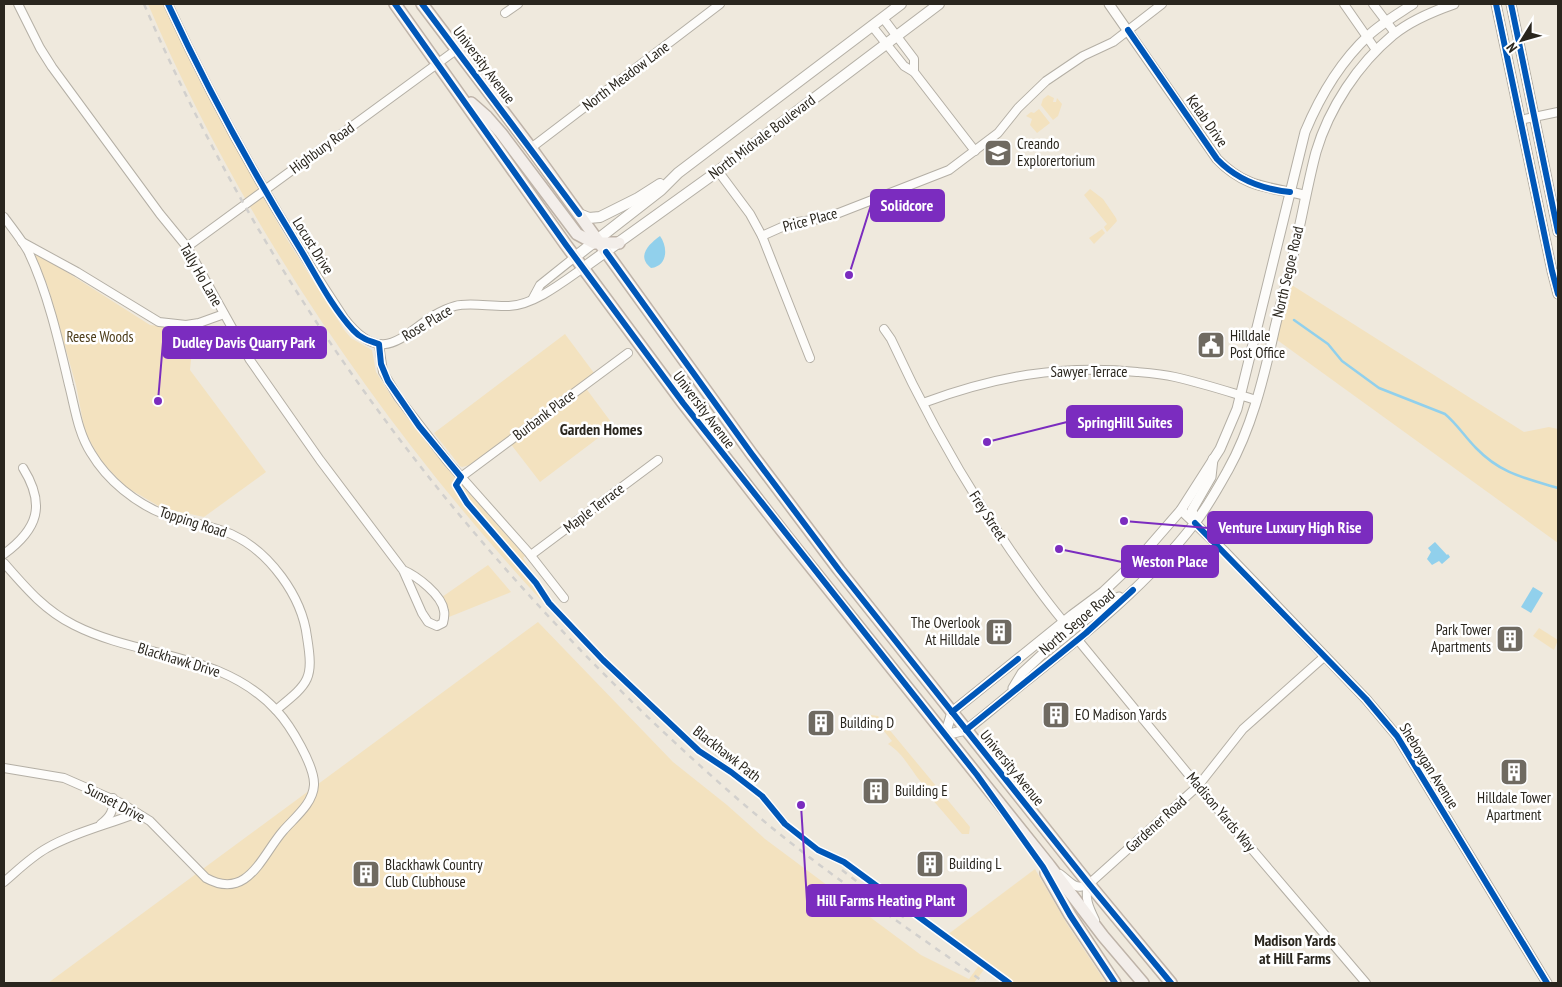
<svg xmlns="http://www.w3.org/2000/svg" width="1562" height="987" font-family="'PT Sans Narrow',sans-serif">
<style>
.green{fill:#f3e2bf}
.water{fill:#91d0ec}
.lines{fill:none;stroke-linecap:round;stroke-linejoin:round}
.stream{stroke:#91d0ec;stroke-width:2.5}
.minor-casing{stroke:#b4afa5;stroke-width:10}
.tertiary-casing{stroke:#b4afa5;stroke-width:11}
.secondary-casing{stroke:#b4afa5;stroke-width:12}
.primary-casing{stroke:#beb3a8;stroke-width:14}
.minor{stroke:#fdfcfa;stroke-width:8}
.tertiary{stroke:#fdfcfa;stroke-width:9}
.secondary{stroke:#fdfcfa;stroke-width:10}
.primary{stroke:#f3eeea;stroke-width:11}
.rail{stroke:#d2d0cd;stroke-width:2.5;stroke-dasharray:6 6;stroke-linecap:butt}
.cycleway-casing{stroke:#fff;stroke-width:9}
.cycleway{stroke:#0057b8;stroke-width:6}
.labels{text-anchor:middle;stroke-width:5;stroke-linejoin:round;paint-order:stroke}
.street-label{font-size:15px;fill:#2a261e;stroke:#fff}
.poi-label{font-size:15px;fill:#2a261e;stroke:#fff;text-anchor:start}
.park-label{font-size:15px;fill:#4d3d1a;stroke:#fff}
.neighbourhood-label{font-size:16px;font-weight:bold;fill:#2a261e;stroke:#fff}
.leader{fill:none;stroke:#7b2cbf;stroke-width:2}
.callout-dot{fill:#7b2cbf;stroke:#fff;stroke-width:2}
.callout{fill:#7b2cbf;stroke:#7b2cbf;stroke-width:2}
.callout-label{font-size:16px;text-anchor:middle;font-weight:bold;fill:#fff}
</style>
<rect width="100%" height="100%" fill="#efe9dd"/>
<!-- green -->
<g class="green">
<path d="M148,4H164L194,70L216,112L286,238L345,331L351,338L372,350L376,372L393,399L444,465L525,556L523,558L557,607L644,697L698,744L691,749C640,701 589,653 542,601C383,429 240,220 148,4Z"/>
<polygon points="1048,95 1054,98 1053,102 1056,102 1057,98 1062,104 1058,116 1053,120 1041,105 1043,99"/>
<polygon points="1039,109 1050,123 1037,133 1030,125 1032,119 1026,116 1031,112 1034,113"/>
<polygon points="1090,189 1103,199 1116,218 1117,221 1107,232 1104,227 1107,224 1084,195"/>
<polygon points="1102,229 1105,233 1094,244 1089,238"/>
<polygon points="32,250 150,325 194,330 190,370 266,472 204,517 162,508 126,487 101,461 85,432 76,385 48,287"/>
<polygon points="1287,282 1524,432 1549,427 1558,429 1558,543 1273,337"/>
<polygon points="565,334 594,373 582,383 614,426 540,482 506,438 470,465 462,467 460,466 434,433"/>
<polygon points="488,565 511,592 449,617 448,607 442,597"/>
<polygon points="538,622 673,762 727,805 765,839 921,955 969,979 983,960 947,935 1035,869 1067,924 1106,983 1015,983 988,964 974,983 48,983"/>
<polygon points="1539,628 1558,640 1554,650 1533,636"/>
<path d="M871,715L878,716L970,827L969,834H962L919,784L921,782C910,769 903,753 888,744L892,741L879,725L874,729L867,719Z"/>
</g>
<!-- water -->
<g class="water">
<path d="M660,236C668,247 668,266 651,268C636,256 649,244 660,236Z"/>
<polygon points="1435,542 1447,555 1448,554 1450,557 1442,564 1439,561 1432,565 1427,559 1431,552 1428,548"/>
<polygon points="1533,587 1543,593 1531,613 1521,607"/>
</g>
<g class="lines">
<!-- stream -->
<path class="stream" d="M1294,320L1328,344L1342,361L1379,388L1445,414C1457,424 1465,437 1476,448C1501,474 1525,478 1558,488"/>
<defs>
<g id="minor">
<path d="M18,4L40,48L52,67L160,214L187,247L250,360L320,460L403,570L422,613L428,622L437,626L443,623C444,619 445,615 444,611C442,595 417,576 403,570"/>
<path d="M168,4C218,113 278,218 344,318C390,378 410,318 455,306C470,302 492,307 509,306C534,305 563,282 583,268"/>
<polyline points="1344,4 1376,50"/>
<polyline points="1373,4 1395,33"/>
<polyline points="505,13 518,4"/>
<polyline points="883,18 914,59 914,72"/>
<polyline points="872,26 904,66 914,72 975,151"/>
<polyline points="1520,120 1558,112"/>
<polyline points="531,148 720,4"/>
<polyline points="718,171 750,214 762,236 810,358"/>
<path d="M4,217C12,228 21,239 28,251C47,290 59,342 69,385C75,408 78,433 91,453C107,480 136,504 166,515C187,522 210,525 231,534C269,551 302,596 307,637C314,680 309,683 276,710"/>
<polyline points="762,236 791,223 826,218 949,170 998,133 1018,108 1046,81 1083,56 1113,42 1162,4"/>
<polyline points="22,242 77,272 159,322 186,325 199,323 224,314"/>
<polyline points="187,247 456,50"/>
<polyline points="533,298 540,285 575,257"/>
<path d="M884,329L891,339C925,413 965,484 1011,551C1028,575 1045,600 1064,622"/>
<polyline points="379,344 383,372 398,397 448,462 528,552 564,598"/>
<path d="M923,403C993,377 1061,364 1137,372C1149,373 1162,374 1175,377C1202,383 1229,392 1256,400"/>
<polyline points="461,477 628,353"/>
<path d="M4,554C38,529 46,505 23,468"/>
<polyline points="531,555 658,460"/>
<path d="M4,563C25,587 44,610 74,625C141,659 222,651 277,711C290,725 315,766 314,785C313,804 294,818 283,831C262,855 248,901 206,878L150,821L121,803L64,778L4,768"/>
<polyline points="1078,640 1198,786 1366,983"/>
<path d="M101,824C110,817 114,811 113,798"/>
<path d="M1060,874C1070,881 1076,892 1089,884L1198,786L1243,729L1325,656"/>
<path d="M4,882C18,870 31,857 47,848C75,832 107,825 137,813"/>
<path d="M1089,884C1083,896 1090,910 1095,920"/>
</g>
<g id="tertiary">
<path d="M1109,4L1217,159C1245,188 1268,187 1305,195"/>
<path d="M1413,4C1398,14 1382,23 1369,35C1340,62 1320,96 1305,132L1237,409L1220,449L1181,510L1141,556L1103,592L1072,615L952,712L945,735L966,730C987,714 1006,697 1026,681C1086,633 1147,585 1194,524C1207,508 1218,488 1228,470C1251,429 1263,381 1273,336C1280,304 1290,273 1296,242C1303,212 1308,182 1316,152C1329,108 1358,64 1393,35C1410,21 1434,11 1454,4"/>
<polyline points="1496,4 1552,271 1558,294"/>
<polyline points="1511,4 1558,232"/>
<polyline points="1181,510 1225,552 1366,699 1397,736 1547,983"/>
<polyline points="1195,522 1192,510 1211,477 1213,459"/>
<polyline points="1064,622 1070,625 1079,624 1119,597"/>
<polyline points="1013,688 1022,673 1063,635 1065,628 1064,622"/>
</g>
<g id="secondary">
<polyline points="579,214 589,218 600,217 638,198 660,184"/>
<polyline points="575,257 661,190 678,173 901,4"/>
<polyline points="583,268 718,171 939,4"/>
</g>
<g id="primary">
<polyline points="395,4 566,245 683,403 783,532 1049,865 1103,936 1143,983"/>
<polyline points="422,4 531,148 751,453 839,570 1089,884 1171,983"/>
<polyline points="471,103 487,117 501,133 577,234 594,243 619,243"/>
<polyline points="1046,873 1070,915 1115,983"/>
</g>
</defs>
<!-- minor casing -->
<use href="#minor" class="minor-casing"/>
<!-- tertiary casing -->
<use href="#tertiary" class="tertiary-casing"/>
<!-- secondary casing -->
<use href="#secondary" class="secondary-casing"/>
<!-- primary casing -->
<use href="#primary" class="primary-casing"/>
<!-- minor -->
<use href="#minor" class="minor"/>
<!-- tertiary -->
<use href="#tertiary" class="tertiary"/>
<!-- secondary -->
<use href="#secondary" class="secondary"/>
<!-- primary -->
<use href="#primary" class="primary"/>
<!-- rail -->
<g class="rail">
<path d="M144,4C278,315 491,587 747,807C822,871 905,926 985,983"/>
<polyline points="842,870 907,920"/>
</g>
<defs>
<g id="cycleway">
<path d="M168,4C207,88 251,169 299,247C316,275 331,306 353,330C360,338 369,341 379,344L381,364L388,381L419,426L461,477L456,485L467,503L536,583L549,603L603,660L699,751L731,772L762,796L785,824L818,850L844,862L1009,983"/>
<polyline points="395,4 566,245 683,403 977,775 1043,867 1070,915 1115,983"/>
<polyline points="422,4 579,214"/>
<polyline points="1496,4 1552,271 1558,294"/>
<polyline points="1511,4 1558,232"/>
<path d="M1128,30L1217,159C1237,180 1261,189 1290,192"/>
<polyline points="606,252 751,453 839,570 1089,884 1171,983"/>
<polyline points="1195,523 1366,699 1397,736 1547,983"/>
<polyline points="952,712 1018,659"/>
<polyline points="966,730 1086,633 1133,590"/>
</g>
</defs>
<!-- cycleway casing -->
<use href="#cycleway" class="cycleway-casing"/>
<!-- cycleway -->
<use href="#cycleway" class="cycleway"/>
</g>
<!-- icons -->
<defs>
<symbol id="school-square" viewBox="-11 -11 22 22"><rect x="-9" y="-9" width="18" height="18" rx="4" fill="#6f6a61" stroke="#fff"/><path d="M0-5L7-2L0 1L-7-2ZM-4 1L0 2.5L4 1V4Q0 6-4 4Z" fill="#fff"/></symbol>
<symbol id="civic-square" viewBox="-11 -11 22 22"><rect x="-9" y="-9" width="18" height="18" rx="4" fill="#6f6a61" stroke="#fff"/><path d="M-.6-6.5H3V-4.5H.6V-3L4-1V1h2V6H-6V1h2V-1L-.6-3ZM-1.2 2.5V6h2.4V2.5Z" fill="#fff"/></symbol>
<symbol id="building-square" viewBox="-11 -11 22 22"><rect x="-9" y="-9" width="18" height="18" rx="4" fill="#6f6a61" stroke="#fff"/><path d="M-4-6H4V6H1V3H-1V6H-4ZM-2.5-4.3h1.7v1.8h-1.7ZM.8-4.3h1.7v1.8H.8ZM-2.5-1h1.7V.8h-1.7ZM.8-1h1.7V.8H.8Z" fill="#fff"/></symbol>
</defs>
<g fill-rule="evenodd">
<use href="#school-square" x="982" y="137" width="32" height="32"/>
<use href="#civic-square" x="1195" y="329" width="32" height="32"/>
<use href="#building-square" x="983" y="616" width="32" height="32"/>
<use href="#building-square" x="1494" y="623" width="32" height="32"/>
<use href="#building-square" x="1040" y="699" width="32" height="32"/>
<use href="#building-square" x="805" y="707" width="32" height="32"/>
<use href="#building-square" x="1498" y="756" width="32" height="32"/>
<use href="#building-square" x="860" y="775" width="32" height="32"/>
<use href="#building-square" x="914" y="848" width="32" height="32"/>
<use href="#building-square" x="350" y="858" width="32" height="32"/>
</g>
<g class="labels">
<!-- street labels -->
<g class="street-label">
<text transform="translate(484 65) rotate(53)" y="5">University Avenue</text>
<text transform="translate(626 76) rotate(-37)" y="5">North Meadow Lane</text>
<text transform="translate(1207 121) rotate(55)" y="5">Kelab Drive</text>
<text transform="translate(762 137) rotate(-37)" y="5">North Midvale Boulevard</text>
<text transform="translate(322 148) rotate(-36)" y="5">Highbury Road</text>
<text transform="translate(810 220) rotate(-15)" y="5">Price Place</text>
<text transform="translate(313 246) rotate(58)" y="5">Locust Drive</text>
<text transform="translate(1288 272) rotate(-77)" y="5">North Segoe Road</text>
<text transform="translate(201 275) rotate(60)" y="5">Tally Ho Lane</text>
<text transform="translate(427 323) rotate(-31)" y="5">Rose Place</text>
<text x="1089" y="377">Sawyer Terrace</text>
<text transform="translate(704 410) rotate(53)" y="5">University Avenue</text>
<text transform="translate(544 415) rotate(-37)" y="5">Burbank Place</text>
<text transform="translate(594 508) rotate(-37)" y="5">Maple Terrace</text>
<text transform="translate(988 516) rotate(57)" y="5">Frey Street</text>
<text transform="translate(193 522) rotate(18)" y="5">Topping Road</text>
<text transform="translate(1077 622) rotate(-40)" y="5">North Segoe Road</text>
<text transform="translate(179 660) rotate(17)" y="5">Blackhawk Drive</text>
<text transform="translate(727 754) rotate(38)" y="5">Blackhawk Path</text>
<text transform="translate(1429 766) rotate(58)" y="5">Sheboygan Avenue</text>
<text transform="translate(1012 768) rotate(51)" y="5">University Avenue</text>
<text transform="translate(115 803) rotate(28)" y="5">Sunset Drive</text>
<text transform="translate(1221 812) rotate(50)" y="5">Madison Yards Way</text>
<text transform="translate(1156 824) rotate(-42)" y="5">Gardener Road</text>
</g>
<!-- poi labels -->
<g class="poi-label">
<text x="1017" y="149">Creando<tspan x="1017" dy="17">Explorertorium</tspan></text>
<text x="1230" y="341">Hilldale<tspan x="1230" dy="17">Post Office</tspan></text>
<text x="980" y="628" text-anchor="end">The Overlook<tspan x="980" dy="17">At Hilldale</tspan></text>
<text x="1491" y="635" text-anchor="end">Park Tower<tspan x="1491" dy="17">Apartments</tspan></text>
<text x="1075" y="720">EO Madison Yards</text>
<text x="840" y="728">Building D</text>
<text x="895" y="796">Building E</text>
<text x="1514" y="803" text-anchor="middle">Hilldale Tower<tspan x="1514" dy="17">Apartment</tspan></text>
<text x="949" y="869">Building L</text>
<text x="385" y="870">Blackhawk Country<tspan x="385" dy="17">Club Clubhouse</tspan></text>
</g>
<!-- park labels -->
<g class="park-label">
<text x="100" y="342">Reese Woods</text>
</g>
<!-- neighbourhood labels -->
<g class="neighbourhood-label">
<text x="601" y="435">Garden Homes</text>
<text x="1295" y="946">Madison Yards<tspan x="1295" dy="18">at Hill Farms</tspan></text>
</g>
</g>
<!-- callouts -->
<path class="leader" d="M849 275L871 205M158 401L163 342M987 442L1067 422M1124 521L1208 528M1059 549L1122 562M801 805L807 901"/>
<g class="callout-dot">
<circle cx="849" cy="275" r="5"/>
<circle cx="158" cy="401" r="5"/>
<circle cx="987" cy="442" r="5"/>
<circle cx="1124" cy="521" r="5"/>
<circle cx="1059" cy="549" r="5"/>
<circle cx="801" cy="805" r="5"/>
</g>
<g class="callout">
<rect x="871" y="190" width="73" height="31" rx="5"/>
<rect x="163" y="327" width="163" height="31" rx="5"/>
<rect x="1067" y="406" width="115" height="31" rx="5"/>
<rect x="1208" y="512" width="164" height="31" rx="5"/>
<rect x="1122" y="546" width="96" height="31" rx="5"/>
<rect x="807" y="885" width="159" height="31" rx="5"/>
</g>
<g class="callout-label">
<text x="907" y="211">Solidcore</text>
<text x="244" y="348">Dudley Davis Quarry Park</text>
<text x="1125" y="428">SpringHill Suites</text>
<text x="1290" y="533">Venture Luxury High Rise</text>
<text x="1170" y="567">Weston Place</text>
<text x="886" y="906">Hill Farms Heating Plant</text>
</g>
<!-- border -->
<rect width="1562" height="987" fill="none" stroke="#2a261e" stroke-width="10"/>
<!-- north arrow -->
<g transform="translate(1522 40) rotate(233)" stroke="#ffffff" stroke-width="4" paint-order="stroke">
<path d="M0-4L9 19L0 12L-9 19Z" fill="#2a261e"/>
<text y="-8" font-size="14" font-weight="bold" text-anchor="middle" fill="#2a261e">N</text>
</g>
</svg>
